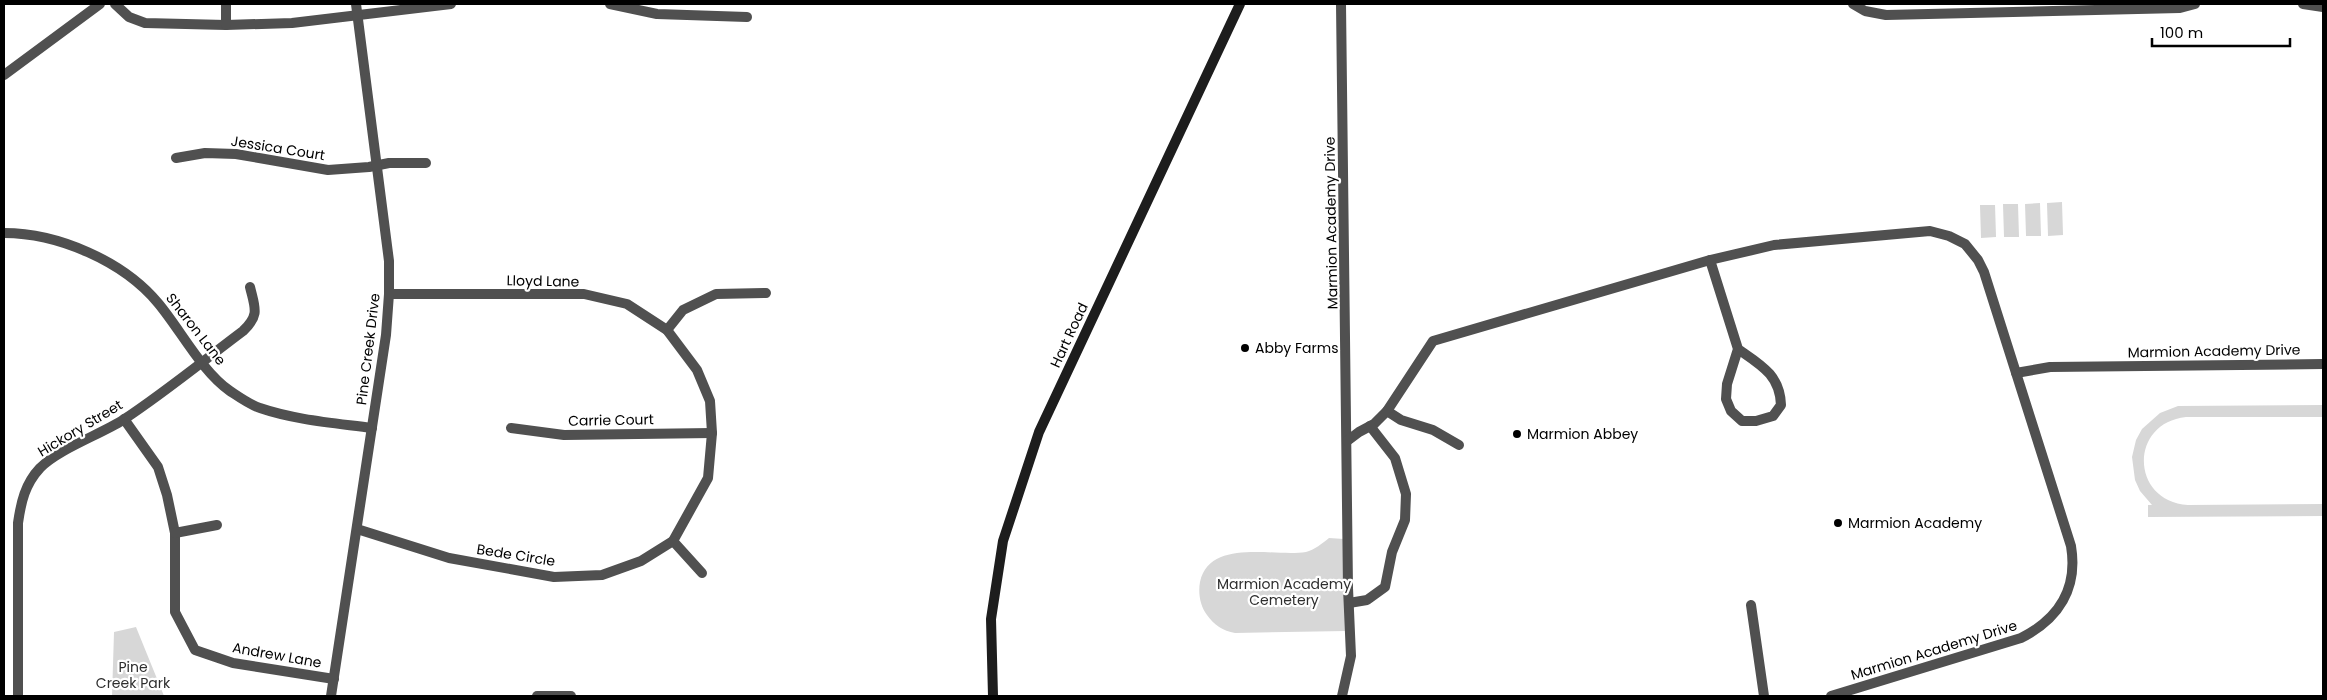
<svg xmlns="http://www.w3.org/2000/svg" width="2327" height="700" font-family="Poppins,sans-serif">
<style>
.green{fill:#d7d7d7}
.lines{fill:none;stroke-linecap:round;stroke-linejoin:round}
.street{stroke:#505050;stroke-width:10}
.secondary{stroke:#1d1d1d;stroke-width:10}
.poi-dot{fill:#000;stroke:#fff;stroke-width:2}
.labels{text-anchor:middle;stroke-width:4.5;stroke-linejoin:round;paint-order:stroke}
.street-label{font-size:14px;fill:#000;stroke:#fff}
.poi-label{font-size:14px;fill:#000;stroke:#fff;text-anchor:start}
.park-label{font-size:14px;fill:#2e2e2e;stroke:#fff}
</style>
<rect width="100%" height="100%" fill="#fff"/>
<!-- green -->
<g class="green">
<polygon points="2062,202 2063,235 2048,236 2047,203"/>
<polygon points="2040,203 2041,236 2026,236 2025,204"/>
<polygon points="2003,204 2018,204 2019,237 2004,237"/>
<polygon points="1980,205 1995,205 1996,237 1981,238"/>
<path d="M2323,405V417H2186C2129,423 2130,501 2188,505L2323,504V516L2148,517V505H2152L2140,491L2135,480L2132,457L2136,440L2142,429L2160,413L2178,406Z"/>
<path d="M1329,538L1344,539L1346,631L1235,633C1223,631 1214,625 1207,615C1200,606 1198,593 1200,582C1210,538 1273,557 1306,552C1314,550 1323,543 1329,538Z"/>
<polygon points="136,627 164,696 112,696 114,632"/>
</g>
<g class="lines">
<!-- street -->
<g class="street">
<polyline points="115,4 129,17 145,23 226,25 292,23 451,4"/>
<polyline points="610,4 657,14 747,17"/>
<polyline points="1341,4 1348,588 1351,656 1342,696"/>
<polyline points="1853,4 1865,11 1886,15 2180,8 2195,4"/>
<polyline points="2303,4 2323,7"/>
<polyline points="226,25 226,4"/>
<polyline points="4,75 100,4"/>
<polyline points="176,158 205,153 236,154 328,170 369,167 389,163 426,163"/>
<path d="M4,233C58,233 123,261 158,303C180,329 202,372 230,391C239,397 250,405 260,408C295,420 335,423 372,428"/>
<path d="M1710,260L1738,349L1727,384L1726,399L1731,411L1742,421H1756L1773,416L1781,405C1780,375 1761,365 1738,349"/>
<polyline points="667,330 683,310 716,294 766,293"/>
<polyline points="2016,373 2050,367 2323,364"/>
<polyline points="1387,411 1401,420 1433,430 1459,445"/>
<polyline points="124,419 158,467 167,495 175,533 175,612 195,650 233,663 334,679"/>
<polyline points="511,428 564,435 712,433"/>
<path d="M1347,441L1359,432L1374,424L1387,411L1433,341L1710,260L1774,245L1930,231L1949,236L1965,244L1978,260L1984,272L2071,546C2078,588 2059,619 2021,638L1831,696"/>
<polyline points="357,529 449,558 554,577 602,575 641,561 673,541 708,478 712,433 710,401 697,370 667,330 627,304 584,294 389,294"/>
<polyline points="175,533 217,525"/>
<polyline points="673,541 702,573"/>
<polyline points="1349,603 1367,600 1385,587 1392,552 1405,520 1406,494 1395,458 1370,426"/>
<polyline points="1751,605 1764,696"/>
<path d="M18,696V523C21,502 25,484 40,468C59,449 99,435 123,420C164,393 203,361 243,331C260,315 255,308 250,287"/>
<polyline points="331,696 386,335 389,294 389,261 356,4"/>
<polyline points="537,696 571,696"/>
</g>
<!-- secondary -->
<polyline class="secondary" points="993,696 991,619 1003,541 1039,432 1240,4"/>
</g>
<!-- markers -->
<g class="poi-dot">
<circle cx="1245" cy="348" r="5"/>
<circle cx="1517" cy="434" r="5"/>
<circle cx="1838" cy="523" r="5"/>
</g>
<g class="labels">
<!-- street labels -->
<g class="street-label">
<text transform="translate(278 148) rotate(9)" y="5">Jessica Court</text>
<text transform="translate(1331 223) rotate(-91)" y="5">Marmion Academy Drive</text>
<text transform="translate(543 281) rotate(1)" y="5">Lloyd Lane</text>
<text transform="translate(196 329) rotate(52)" y="5">Sharon Lane</text>
<text transform="translate(1069 335) rotate(-65)" y="5">Hart Road</text>
<text transform="translate(368 349) rotate(-83)" y="5">Pine Creek Drive</text>
<text transform="translate(2214 351) rotate(-1)" y="5">Marmion Academy Drive</text>
<text transform="translate(611 420) rotate(-1)" y="5">Carrie Court</text>
<text transform="translate(80 428) rotate(-31)" y="5">Hickory Street</text>
<text transform="translate(516 555) rotate(9)" y="5">Bede Circle</text>
<text transform="translate(1934 650) rotate(-17)" y="5">Marmion Academy Drive</text>
<text transform="translate(277 655) rotate(10)" y="5">Andrew Lane</text>
</g>
<!-- poi labels -->
<g class="poi-label">
<text x="1255" y="353">Abby Farms</text>
<text x="1527" y="439">Marmion Abbey</text>
<text x="1848" y="528">Marmion Academy</text>
</g>
<!-- park labels -->
<g class="park-label">
<text x="1284" y="589">Marmion Academy<tspan x="1284" dy="16">Cemetery</tspan></text>
<text x="133" y="672">Pine<tspan x="133" dy="16">Creek Park</tspan></text>
</g>
</g>
<!-- border -->
<rect width="2327" height="700" fill="none" stroke="#000000" stroke-width="10"/>
<!-- scale -->
<path d="M2152 38v8h138v-8" fill="none" stroke="#000000" stroke-width="2.5"/>
<text x="2160" y="38" font-size="15" fill="#000000" stroke="#ffffff" stroke-width="4" paint-order="stroke">100 m</text>
</svg>
